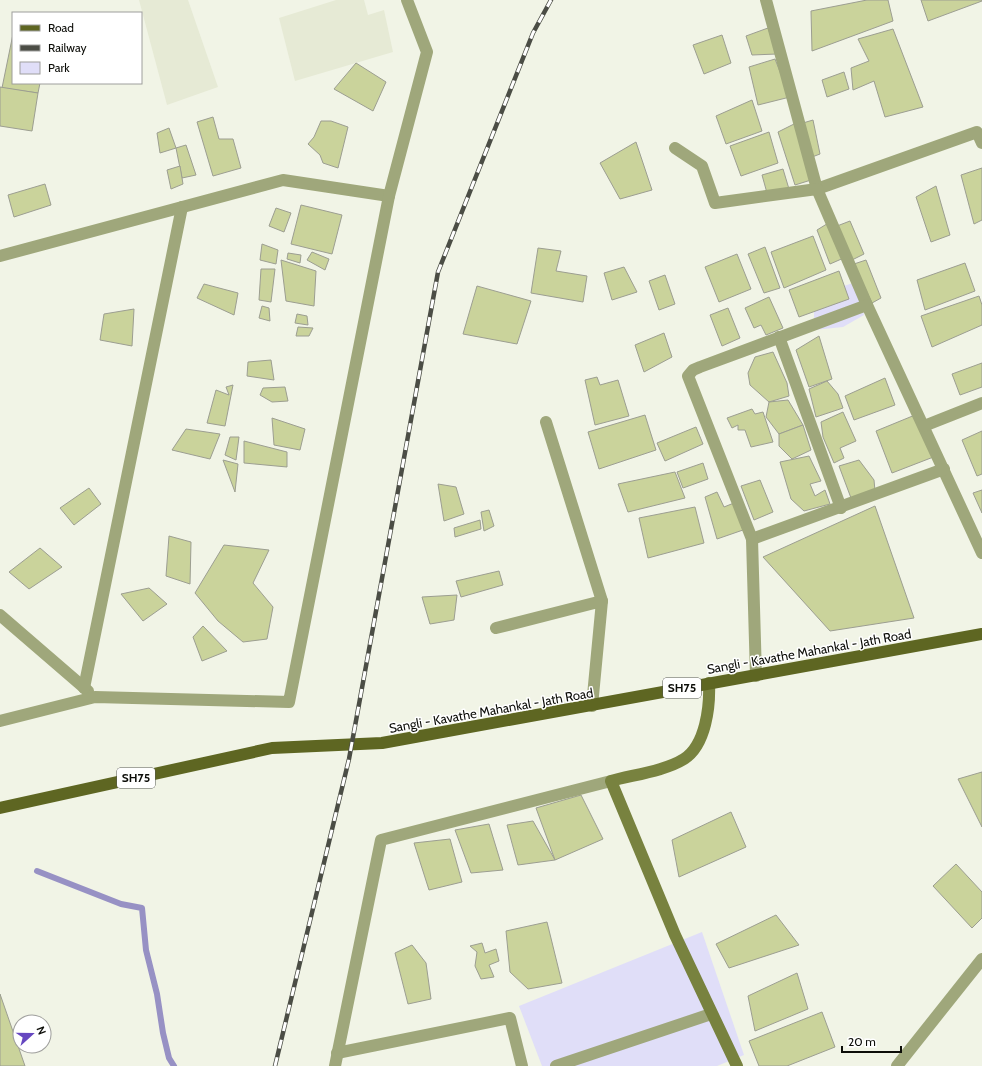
<svg xmlns="http://www.w3.org/2000/svg" width="982" height="1066" font-family="Cabin,sans-serif">
<style>
.built{fill:#e6ead5}
.green{fill:#e0def8}
.lines{fill:none;stroke-linecap:round;stroke-linejoin:round}
.stream{stroke:#9791c4;stroke-width:6}
.building{fill:#cad39b;stroke:#9c9e91}
.street{stroke:#9fa77b;stroke-width:12}
.secondary{stroke:#78823f;stroke-width:12}
.primary{stroke:#5e6622;stroke-width:12}
.rail-casing{stroke:#4b4d45;stroke-width:4.5}
.rail{stroke:#fff;stroke-width:3;stroke-dasharray:9;stroke-linecap:butt}
.labels{text-anchor:middle;stroke-width:3;stroke-linejoin:round;paint-order:stroke}
.shield{fill:#fff;stroke:#555652;stroke-width:1}
.shield-label{font-size:12px;font-weight:bold;fill:#0c0d08}
.street-label{font-size:13px;fill:#0c0d08;stroke:#fff}
</style>
<rect width="100%" height="100%" fill="#f1f4e6"/>
<!-- built -->
<g class="built">
<polygon points="139,0 188,0 218,87 167,105"/>
<polygon points="336,0 364,0 368,15 384,10 393,52 295,81 279,18"/>
</g>
<!-- green -->
<g class="green">
<polygon points="856,282 864,315 843,327 814,330 814,296"/>
<polygon points="702,932 744,1055 717,1066 542,1066 519,1006"/>
</g>
<g class="lines">
<!-- stream -->
<polyline class="stream" points="37,871 121,904 142,908 146,950 157,994 163,1033 169,1058 174,1066"/>
</g>
<!-- building -->
<g class="building">
<polygon points="867,0 888,0 893,21 812,51 811,11"/>
<polygon points="921,0 982,0 982,1 928,21"/>
<polygon points="768,28 777,54 752,55 746,36"/>
<polygon points="893,29 923,107 885,117 874,81 853,90 851,68 869,61 858,39"/>
<polygon points="13,34 13,83 40,83 38,93 2,88"/>
<polygon points="722,35 731,63 704,74 693,45"/>
<polygon points="775,59 790,97 758,105 749,67"/>
<polygon points="356,63 386,82 373,111 334,89"/>
<polygon points="844,72 849,89 827,97 822,80"/>
<polygon points="0,87 38,93 32,131 0,126"/>
<polygon points="752,100 762,131 726,144 716,116"/>
<polygon points="213,117 219,139 233,139 241,168 213,176 197,122"/>
<polygon points="813,120 820,154 812,157 803,123"/>
<polygon points="321,121 331,121 348,127 338,168 323,163 320,155 308,144 314,137"/>
<polygon points="796,123 811,180 795,185 778,132"/>
<polygon points="169,128 176,148 160,153 157,133"/>
<polygon points="769,132 778,163 741,176 730,146"/>
<polygon points="636,142 652,190 620,199 600,163"/>
<polygon points="186,145 196,175 182,178 176,148"/>
<polygon points="180,166 183,184 171,189 167,170"/>
<polygon points="982,168 982,220 974,224 961,175"/>
<polygon points="783,169 789,189 767,193 762,175"/>
<polygon points="45,184 51,205 14,217 8,195"/>
<polygon points="936,186 950,235 931,242 916,197"/>
<polygon points="301,205 342,215 332,254 291,244"/>
<polygon points="276,208 291,213 284,232 269,226"/>
<polygon points="850,221 864,254 852,260 837,226"/>
<polygon points="830,222 846,257 830,264 817,230"/>
<polygon points="813,236 826,270 784,288 771,252"/>
<polygon points="262,244 278,250 276,264 260,260"/>
<polygon points="765,247 780,288 764,293 748,254"/>
<polygon points="538,248 561,251 556,271 587,276 583,302 531,293"/>
<polygon points="312,252 329,259 325,270 307,260"/>
<polygon points="288,253 301,255 300,263 287,259"/>
<polygon points="737,254 751,289 719,302 705,267"/>
<polygon points="281,260 316,271 314,306 286,301"/>
<polygon points="866,260 881,298 872,303 854,264"/>
<polygon points="965,263 975,291 925,310 917,280"/>
<polygon points="624,267 637,292 612,300 604,273"/>
<polygon points="261,269 275,269 271,302 259,300"/>
<polygon points="839,271 849,299 799,317 789,290"/>
<polygon points="665,275 675,304 659,310 649,281"/>
<polygon points="204,284 238,293 234,315 197,298"/>
<polygon points="477,286 531,301 517,344 463,334"/>
<polygon points="979,296 982,305 982,325 932,347 921,316"/>
<polygon points="769,297 783,328 766,335 761,325 754,328 745,308"/>
<polygon points="262,306 269,308 270,321 259,318"/>
<polygon points="728,308 740,338 722,346 710,315"/>
<polygon points="134,309 132,346 100,340 104,314"/>
<polygon points="297,314 307,316 308,325 295,323"/>
<polygon points="298,327 313,328 309,336 296,336"/>
<polygon points="664,333 672,357 644,372 635,345"/>
<polygon points="819,336 832,379 809,387 796,350"/>
<polygon points="773,352 787,383 789,396 769,402 750,385 748,373 755,357"/>
<polygon points="271,360 274,380 247,376 248,362"/>
<polygon points="982,363 982,387 960,395 952,374"/>
<polygon points="597,377 600,385 618,380 629,416 595,425 585,380"/>
<polygon points="885,378 895,405 854,420 845,396"/>
<polygon points="827,381 838,394 843,408 816,417 809,389"/>
<polygon points="233,385 225,426 207,423 216,390 229,395 226,387"/>
<polygon points="285,387 288,401 272,402 260,395 263,388"/>
<polygon points="788,400 803,425 779,434 766,417 769,402"/>
<polygon points="752,409 755,414 763,412 773,442 751,447 745,430 738,430 738,425 732,428 727,418"/>
<polygon points="843,412 856,441 840,448 844,458 834,463 823,437 821,422"/>
<polygon points="645,415 656,450 599,469 588,432"/>
<polygon points="915,415 936,456 892,473 876,431"/>
<polygon points="272,418 305,429 300,450 274,445"/>
<polygon points="803,425 811,450 792,459 779,446 779,434"/>
<polygon points="696,427 703,444 665,461 657,443"/>
<polygon points="186,429 220,434 210,459 172,450"/>
<polygon points="982,431 982,474 977,476 962,440"/>
<polygon points="230,437 239,437 236,460 225,455"/>
<polygon points="244,441 287,452 287,467 244,463"/>
<polygon points="809,456 821,481 810,484 815,496 825,490 830,504 804,511 791,499 780,462"/>
<polygon points="223,460 238,464 235,492"/>
<polygon points="859,460 874,480 875,491 851,498 839,466"/>
<polygon points="703,463 708,479 683,488 677,472"/>
<polygon points="675,472 685,498 628,512 618,484"/>
<polygon points="760,480 773,512 754,520 741,486"/>
<polygon points="438,484 456,487 464,514 444,521"/>
<polygon points="89,488 101,504 74,525 60,508"/>
<polygon points="982,490 982,513 973,493"/>
<polygon points="717,492 724,507 734,503 743,530 717,539 705,497"/>
<polygon points="875,506 914,618 830,631 763,557"/>
<polygon points="695,507 704,543 648,558 639,518"/>
<polygon points="489,510 494,526 484,531 481,512"/>
<polygon points="480,520 481,529 455,537 454,528"/>
<polygon points="169,536 191,542 190,584 166,576"/>
<polygon points="224,545 269,550 253,583 273,607 267,639 243,642 218,621 195,593"/>
<polygon points="40,548 62,567 29,589 9,572"/>
<polygon points="499,571 503,585 461,597 456,581"/>
<polygon points="149,588 167,604 143,621 121,594"/>
<polygon points="457,595 454,620 430,624 422,597"/>
<polygon points="203,626 227,651 202,661 193,637"/>
<polygon points="982,772 982,827 958,779"/>
<polygon points="581,795 603,839 555,860 536,808"/>
<polygon points="731,812 746,847 679,877 672,840"/>
<polygon points="533,821 555,860 518,865 507,825"/>
<polygon points="489,824 503,870 471,873 455,830"/>
<polygon points="450,839 462,882 429,890 414,843"/>
<polygon points="956,864 982,892 982,918 972,928 933,886"/>
<polygon points="776,915 799,945 729,968 716,944"/>
<polygon points="547,922 562,983 528,989 510,972 506,931"/>
<polygon points="482,943 485,953 496,949 499,961 489,965 494,977 481,979 475,966 477,952 470,946"/>
<polygon points="412,945 426,963 431,999 408,1004 395,953"/>
<polygon points="797,973 808,1009 755,1031 748,996"/>
<polygon points="0,994 25,1066 0,1066"/>
<polygon points="822,1012 835,1047 787,1066 759,1066 749,1041"/>
</g>
<g class="lines">
<!-- street -->
<g class="street">
<polyline points="766,0 817,189 977,132 982,143"/>
<polyline points="675,148 702,166 715,203 817,189 867,305 982,553"/>
<polyline points="0,256 283,180 389,196"/>
<polyline points="779,337 841,508"/>
<polyline points="546,422 602,601"/>
<polyline points="924,426 982,403"/>
<polyline points="752,539 944,469"/>
<polyline points="0,615 88,691"/>
<polyline points="496,628 602,601 592,706"/>
<polyline points="756,676 752,539 688,376 693,370 700,367 867,305"/>
<polyline points="84,688 182,207"/>
<polyline points="0,721 95,697 289,702 389,196 427,52 407,0"/>
<polyline points="337,1053 510,1018 522,1066"/>
<polyline points="335,1066 381,840 611,781"/>
<polyline points="556,1066 711,1014"/>
<polyline points="897,1066 982,959"/>
</g>
<!-- secondary -->
<path class="secondary" d="M709,683C710,706 706,745 684,759C665,771 632,775 611,781L675,935L737,1066"/>
<!-- primary -->
<polyline class="primary" points="0,808 272,748 382,743 982,634"/>
<defs>
<polyline id="rail" points="275,1066 349,759 438,272 533,33 551,0"/>
</defs>
<!-- rail casing -->
<use href="#rail" class="rail-casing"/>
<!-- rail -->
<use href="#rail" class="rail"/>
</g>
<g class="labels">
<!-- shield labels -->
<g class="shield">
<rect x="663" y="678" width="38" height="20" rx="3"/>
<rect x="117" y="768" width="38" height="20" rx="3"/>
</g>
<g class="shield-label">
<text x="682" y="692">SH75</text>
<text x="136" y="782">SH75</text>
</g>
<!-- street labels -->
<g class="street-label">
<text transform="translate(809 651) rotate(-10)" y="5">Sangli - Kavathe Mahankal - Jath Road</text>
<text transform="translate(491 710) rotate(-10)" y="5">Sangli - Kavathe Mahankal - Jath Road</text>
</g>
</g>
<!-- legend -->
<rect x="12" y="12" width="130" height="72" fill="#ffffff" stroke="#9e9e9c"/>
<rect x="20" y="25" width="20" height="6" fill="#5e6622" stroke="#9e9e9c"/>
<text x="48" y="32" font-size="12" fill="#0c0d08">Road</text>
<rect x="20" y="45" width="20" height="6" fill="#4b4d45" stroke="#9e9e9c"/>
<text x="48" y="52" font-size="12" fill="#0c0d08">Railway</text>
<rect x="20" y="62" width="20" height="12" fill="#e0def8" stroke="#9e9e9c"/>
<text x="48" y="72" font-size="12" fill="#0c0d08">Park</text>
<!-- north arrow -->
<g transform="translate(32 1034) rotate(69)"><circle r="19" fill="#ffffff" stroke="#9e9e9c"/>
<path d="M0-3L7 15L0 10L-7 15Z" fill="#6647c0"/>
<text y="-6" font-size="11" font-weight="bold" text-anchor="middle" fill="#0c0d08">N</text>
</g>
<!-- scale -->
<path d="M842 1046v6h59v-6" fill="none" stroke="#0c0d08" stroke-width="2"/>
<text x="848" y="1046" font-size="12" fill="#0c0d08" stroke="#ffffff" stroke-width="3" paint-order="stroke">20 m</text>
</svg>
